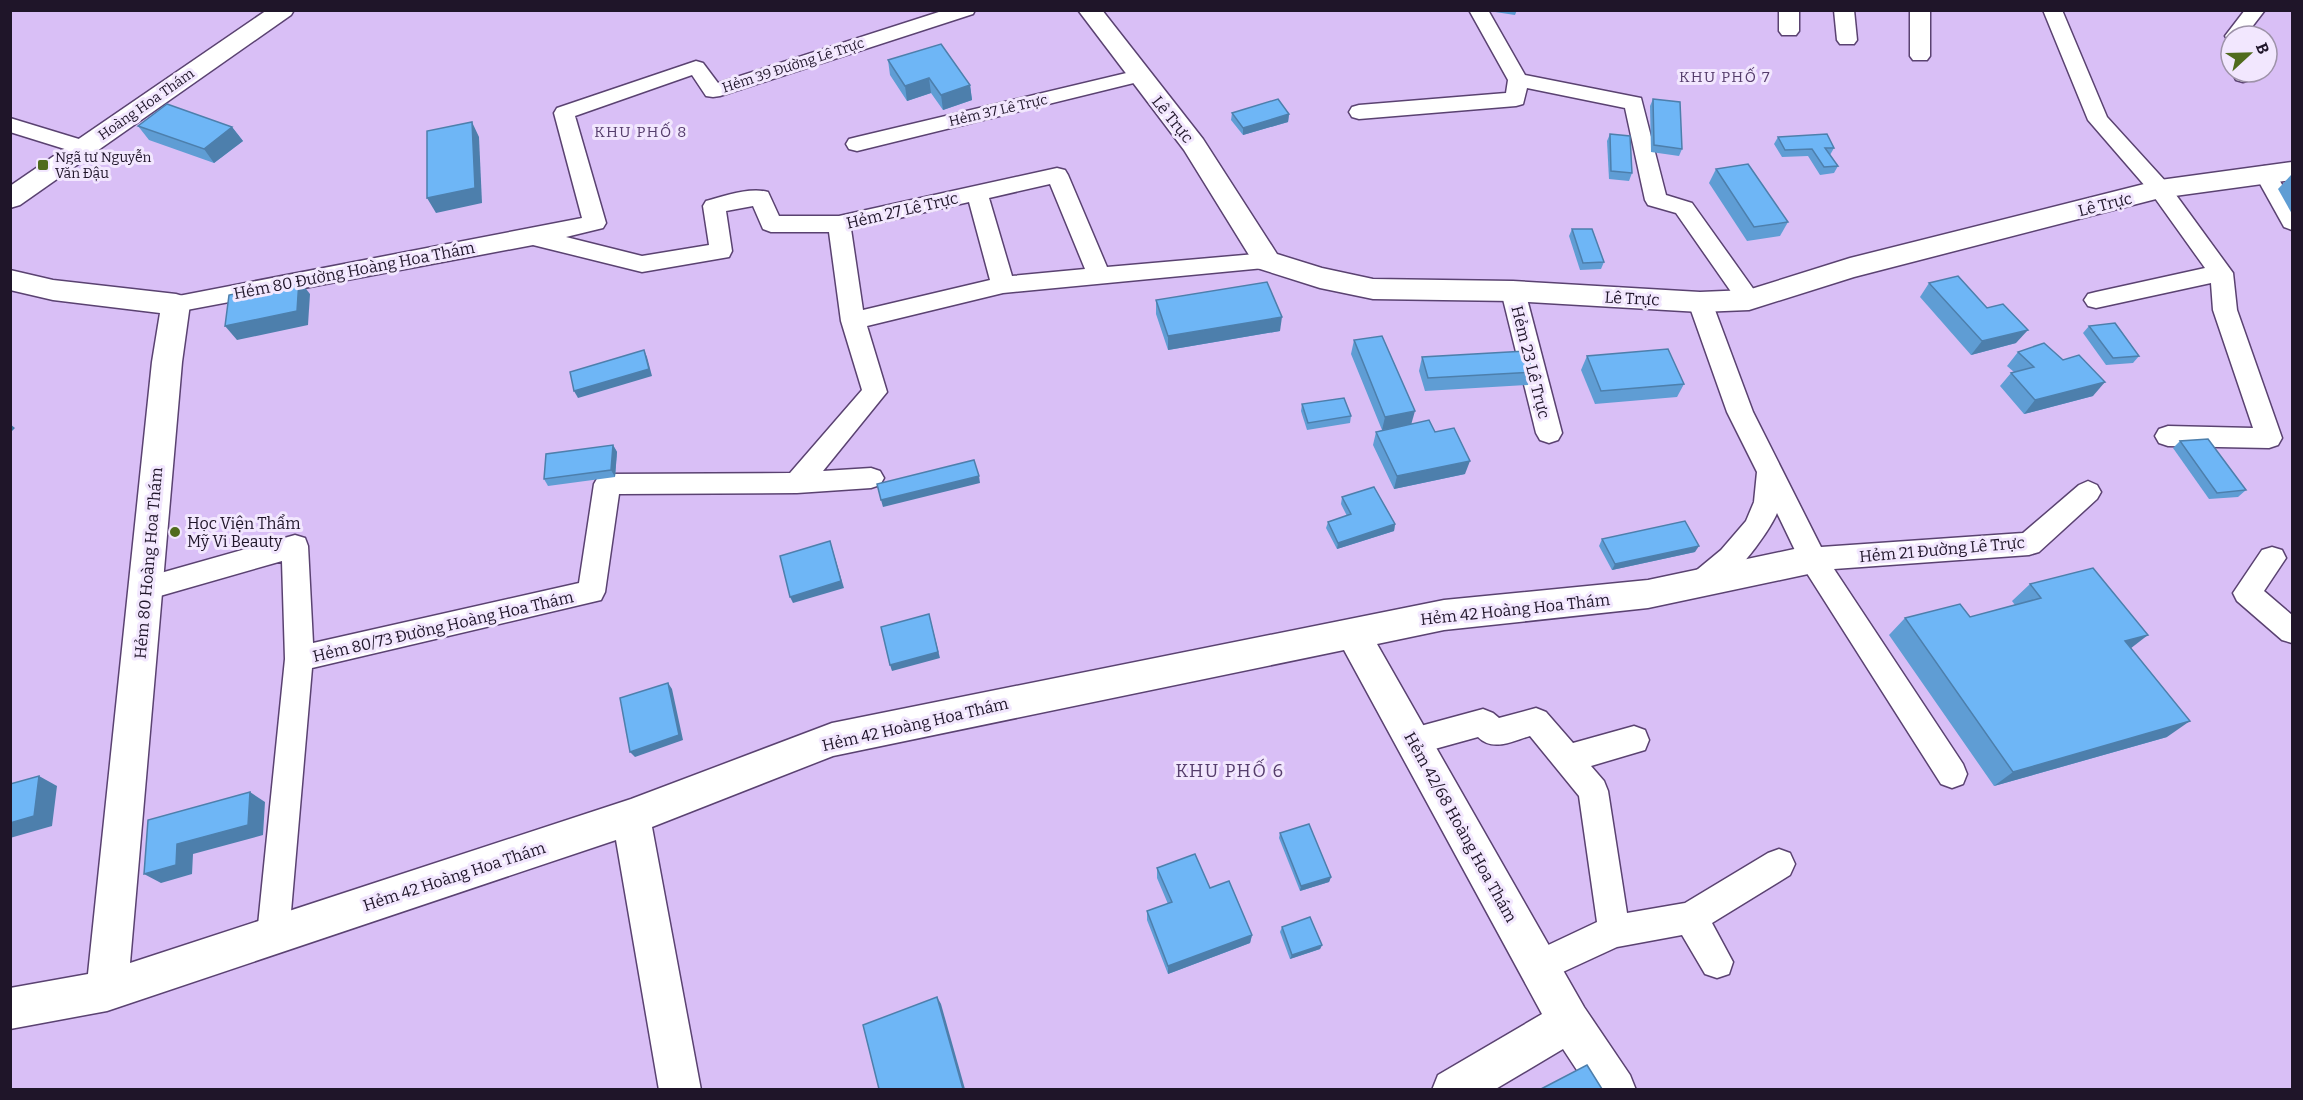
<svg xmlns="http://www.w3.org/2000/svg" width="2303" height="1100" font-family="Bitter,serif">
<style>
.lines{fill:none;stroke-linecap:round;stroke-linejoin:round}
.service-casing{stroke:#5a4271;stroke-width:3}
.minor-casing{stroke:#5a4271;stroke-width:3}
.tertiary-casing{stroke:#5a4271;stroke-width:3}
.service{fill:#fff;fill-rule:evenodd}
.minor{fill:#fff;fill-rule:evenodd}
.tertiary{fill:#fff;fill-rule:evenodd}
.wall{fill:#5f9dd4}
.shaded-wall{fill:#4d7fac}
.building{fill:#6eb6f6;stroke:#4d7fac;stroke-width:1.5}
.poi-dot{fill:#506b1d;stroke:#f2e7fe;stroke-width:2}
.labels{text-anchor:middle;stroke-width:6;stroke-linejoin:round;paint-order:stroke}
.far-street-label{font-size:14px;fill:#1f1529;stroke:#f2e7fe}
.far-poi-label{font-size:14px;fill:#1f1529;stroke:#f2e7fe;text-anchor:start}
.far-neighbourhood-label{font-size:15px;letter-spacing:1.5px;fill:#553d6c;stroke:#f2e7fe}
.street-label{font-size:16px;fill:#1f1529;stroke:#f2e7fe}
.poi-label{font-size:16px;fill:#1f1529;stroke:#f2e7fe;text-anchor:start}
.neighbourhood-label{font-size:18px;letter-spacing:1.5px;fill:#553d6c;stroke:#f2e7fe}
</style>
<rect width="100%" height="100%" fill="#d9bff6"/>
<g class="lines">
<defs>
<g id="service">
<path d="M945,10H975L973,14L720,96L713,97L706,96L692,75L575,116L606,223L603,228L566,237L642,256L709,245L703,206L706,201C724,196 750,187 768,192L779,216H839L1057,168L1065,170L1068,175L1107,267L1267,253L1275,255L1278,261L1275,267L1003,293L867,326L887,392L823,471L871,468L880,471L884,478L880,485L871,488L797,493L619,494L605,592L601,600L312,668L289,935L284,946L273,951L262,946L257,935L285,659L282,561L146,600L136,596L132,588L136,580L295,535L305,538L308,546L313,643L579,583L594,484L598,477L607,474L790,473L862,390L841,321L829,232H771L763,229L753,206L726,211L732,251L729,257L642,272L533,245L176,312L168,310L164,304L168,298L582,218L554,113L557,108L696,61L703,63L718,83ZM1050,184L1085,269L1012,276L989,198ZM969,202L990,280L863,310L851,229Z"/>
<polygon points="1469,10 1488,10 1525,75 1641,98 1666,195 1692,203 1757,294 1761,300 1757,306 1749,308 1741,306 1676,213 1648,205 1645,200 1625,108 1527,88 1523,104 1516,106 1359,119 1352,117 1349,112 1352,107 1359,105 1506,93 1508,80"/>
<polygon points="1779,10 1799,10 1799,31 1796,35 1782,35 1779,31"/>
<polygon points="1834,10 1854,10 1857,40 1854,44 1840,44 1837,40"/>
<polygon points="1910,10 1930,10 1930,56 1927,60 1913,60 1910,56"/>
<polygon points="2043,10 2062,10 2107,117 2168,184 2233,273 2237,310 2282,438 2278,445 2269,448 2168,446 2159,443 2155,436 2159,429 2168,426 2253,428 2213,310 2211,283 2096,308 2088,306 2084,300 2088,294 2096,292 2205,268 2152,194 2088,120"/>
<polygon points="2245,10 2265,10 2245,36 2231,36 2231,41 2228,40 2225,36"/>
<polygon points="1139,70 1146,72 1149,76 1146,80 857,151 849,149 846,144 849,139 857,137"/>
<polygon points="2232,72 2252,72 2253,76 2250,80 2243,82 2236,80"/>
<polygon points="10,118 92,143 95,148 92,153 84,155 10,132"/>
<polygon points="2265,166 2273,168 2292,203 2292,230 2284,227 2254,173 2257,168"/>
<polygon points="1513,283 1521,285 1525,291 1562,433 1558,440 1549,443 1540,440 1536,433 1501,291 1505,285"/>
<path d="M1700,294L1708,296L1712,302L1753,412L1821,547L2023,533L2079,485L2088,481L2097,485L2101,492L2097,499L2039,552L2029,555L1834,569L1963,764L1967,774L1963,784L1952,788L1941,784L1803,567L1777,513C1769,533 1724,595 1701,593C1698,593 1695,591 1692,590L1688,582L1692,574L1721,550L1746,521L1754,502L1757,472L1727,412L1688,302L1692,296Z"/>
<polygon points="2272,547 2282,550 2286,558 2264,591 2292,615 2292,643 2282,640 2237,601 2233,593 2262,550"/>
<path d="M1536,708L1546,712L1573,743L1634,726L1645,730L1649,740L1645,750L1591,766L1604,781L1608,791L1627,913L1685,903L1768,853L1779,849L1790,853L1795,864L1790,875L1712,923L1733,962L1729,974L1717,978L1705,974L1682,935L1617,947L1539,983L1527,979L1523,967L1527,955L1597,922L1579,796L1530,736C1512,741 1493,752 1478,737L1413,755L1402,751L1398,741L1402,731L1483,709L1493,713L1499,718Z"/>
</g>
<g id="minor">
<polygon points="1078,10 1102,10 1203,139 1277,254 1322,268 1373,279 1513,281 1700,292 1748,290 1850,258 2160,180 2292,162 2292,180 2160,198 1854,277 1749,310 1700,312 1513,301 1373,299 1320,288 1257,268 1184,150"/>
<polygon points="10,270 53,280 176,294 186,297 190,304 182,362 130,963 631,799 832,723 1444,600 1648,580 1813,545 1825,549 1830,559 1825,569 1813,573 1648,608 1444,630 1377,644 1584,1007 1630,1075 1636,1090 1590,1090 1563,1049 1494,1090 1432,1090 1438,1075 1542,1014 1344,650 833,756 652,827 701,1090 659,1090 616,840 107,1011 10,1029 10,988 88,974 152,362 160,313 53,300 10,290"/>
</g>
<polygon id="tertiary" points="267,10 294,10 291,15 20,205 10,208 10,186"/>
</defs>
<!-- service casing -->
<use href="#service" class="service-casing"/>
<!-- minor casing -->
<use href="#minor" class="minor-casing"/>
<!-- tertiary casing -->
<use href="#tertiary" class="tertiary-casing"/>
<!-- service -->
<use href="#service" class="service"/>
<!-- minor -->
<use href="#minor" class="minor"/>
<!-- tertiary -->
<use href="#tertiary" class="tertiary"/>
</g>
<!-- wall -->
<g class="wall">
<polygon points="1495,10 1517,10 1515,15 1495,12"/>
<polygon points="888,60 970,85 972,100 943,110 931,93 907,101 890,75"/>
<polygon points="1653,99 1682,149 1679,156 1651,152 1650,106"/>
<polygon points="1232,113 1289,114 1288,122 1243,135 1231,120"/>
<polygon points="138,126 232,127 243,141 214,163 149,140"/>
<polygon points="1610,134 1632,173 1629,181 1609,179 1607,141"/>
<polygon points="1778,137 1834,148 1830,155 1838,166 1834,173 1820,175 1808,156 1782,157 1774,144"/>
<polygon points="1716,169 1788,222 1780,236 1747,241 1709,183"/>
<polygon points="2291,175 2292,175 2292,214 2278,189"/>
<polygon points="1572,229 1604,262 1601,269 1580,270 1569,236"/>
<polygon points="1929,283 1987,308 2016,343 1971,355 1920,297"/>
<polygon points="1156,300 1280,331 1168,350 1156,314"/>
<polygon points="2089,326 2139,356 2133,363 2106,365 2083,333"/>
<polygon points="1354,340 1412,424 1435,432 1465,474 1394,489 1373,445 1376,432 1382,430 1351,354"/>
<polygon points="2018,352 2063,360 2093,396 2024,414 2000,386 2011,373 2014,372 2007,366"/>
<polygon points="1587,356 1684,384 1677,397 1595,404 1581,370"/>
<polygon points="1422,357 1533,372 1528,385 1425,391 1419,371"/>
<polygon points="1302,404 1351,416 1350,423 1307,430 1301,411"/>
<polygon points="2180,441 2246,490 2238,497 2209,499 2173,448"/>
<polygon points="613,445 617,452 615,477 548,486 544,479"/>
<polygon points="1342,497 1395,524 1394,531 1337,549 1326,528 1328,522 1347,516 1341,504"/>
<polygon points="1602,539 1695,552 1612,570 1599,546"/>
<polygon points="2030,584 2130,648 2167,737 1994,786 1889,635 1905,618 1970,617 2015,605 2012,601"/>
<polygon points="1280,833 1331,877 1329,882 1300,891 1279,838"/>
<polygon points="1157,868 1210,888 1252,935 1250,943 1168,974 1147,920 1147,911 1168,904 1157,878"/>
<polygon points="1282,927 1322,945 1320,949 1290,959 1280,932"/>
</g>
<!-- shaded-wall -->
<g class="shaded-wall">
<polygon points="929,78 931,93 907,101 905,86"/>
<polygon points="970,85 972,100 943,110 941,95"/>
<polygon points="1289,114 1288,122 1243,135 1243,128"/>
<polygon points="472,122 479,137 482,203 436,213 427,198"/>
<polygon points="232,127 243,141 214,163 204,149"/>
<polygon points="299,280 310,294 308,325 237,340 225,326"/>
<polygon points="1282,317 1280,331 1168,350 1168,336"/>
<polygon points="2028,330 2016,343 1971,355 1982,341"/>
<polygon points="644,350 647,357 652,376 578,398 574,391"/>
<polygon points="2105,382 2093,396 2024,414 2035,400"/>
<polygon points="1415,411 1411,425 1382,430 1385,417"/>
<polygon points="10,424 15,428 10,433"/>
<polygon points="613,445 617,452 615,477 611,470"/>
<polygon points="1470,461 1465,474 1394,489 1397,476"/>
<polygon points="979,476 980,483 883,507 881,500"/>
<polygon points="1395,524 1394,531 1337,549 1338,543"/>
<polygon points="830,541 844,588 793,603 790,597"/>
<polygon points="1699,546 1695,552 1612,570 1615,564"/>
<polygon points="929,614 940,658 892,671 890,665"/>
<polygon points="2148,635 2126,652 2125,641"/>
<polygon points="668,683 672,689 683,740 635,757 630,752"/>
<polygon points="2190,721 2167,737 1994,786 2013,772"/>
<polygon points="39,776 57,786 52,826 10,838 10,823"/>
<polygon points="250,792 265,802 263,835 193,854 192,874 161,883 144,874 177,844"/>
<polygon points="1331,877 1329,882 1300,891 1301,886"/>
<polygon points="1252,935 1250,943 1168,974 1168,966"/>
<polygon points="1322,945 1320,949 1290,959 1292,955"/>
<polygon points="937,997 941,1004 965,1089 963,1089"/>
</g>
<!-- building -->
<g class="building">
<polygon points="941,44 970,85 941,95 929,78 905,86 888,60"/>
<polygon points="1278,99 1289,114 1243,128 1232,113"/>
<polygon points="1653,99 1680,102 1682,149 1654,145"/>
<polygon points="167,104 232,127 204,149 138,126"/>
<polygon points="472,122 475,188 427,198 427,131"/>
<polygon points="1610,134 1630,136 1632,173 1611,171"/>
<polygon points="1827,134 1834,148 1825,148 1838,166 1824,167 1812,149 1785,150 1778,137"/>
<polygon points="1748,164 1788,222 1754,227 1716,169"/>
<polygon points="1572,229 1592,229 1604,262 1583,263"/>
<polygon points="1958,276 1987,308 2003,304 2028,330 1982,341 1929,283"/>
<polygon points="299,280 297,311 225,326 229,295"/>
<polygon points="1267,282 1282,317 1168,336 1156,300"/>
<polygon points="2115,323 2139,356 2113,358 2089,326"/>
<polygon points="1382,336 1415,411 1385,417 1354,340"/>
<polygon points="2044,343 2063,360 2079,355 2105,382 2035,400 2011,373 2034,367 2018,352"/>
<polygon points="1668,349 1684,384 1601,391 1587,356"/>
<polygon points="644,350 649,369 574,391 570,372"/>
<polygon points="1526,351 1533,372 1428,378 1422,357"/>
<polygon points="1344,398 1351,416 1308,423 1302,404"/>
<polygon points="1429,420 1435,432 1454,428 1470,461 1397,476 1376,432"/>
<polygon points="2208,439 2246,490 2217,493 2180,441"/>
<polygon points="613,445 611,470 544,479 546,454"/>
<polygon points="974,460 979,476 881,500 877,484"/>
<polygon points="1374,487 1395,524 1338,543 1328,522 1351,514 1342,497"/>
<polygon points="1685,521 1699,546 1615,564 1602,539"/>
<polygon points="830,541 841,581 790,597 780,556"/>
<polygon points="2093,568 2148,635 2125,641 2190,721 2013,772 1905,618 1960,604 1970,617 2041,598 2030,584"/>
<polygon points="929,614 938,652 890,665 881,627"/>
<polygon points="668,683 679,735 630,752 620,698"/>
<polygon points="39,776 34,816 10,823 10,784"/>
<polygon points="250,792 248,825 177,844 176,865 144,874 148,820"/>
<polygon points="1309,824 1331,877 1301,886 1280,833"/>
<polygon points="1195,854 1210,888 1229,881 1252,935 1168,966 1147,911 1172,902 1157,868"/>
<polygon points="1310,917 1322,945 1292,955 1282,927"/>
<polygon points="937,997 963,1089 879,1089 863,1025"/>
<polygon points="1587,1065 1602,1089 1541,1089"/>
</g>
<!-- markers -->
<g class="poi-dot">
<rect x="37" y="159" width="12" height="12" rx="3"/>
<circle cx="175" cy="532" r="6"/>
</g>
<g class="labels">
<!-- far-street labels -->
<g class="far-street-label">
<text transform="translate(793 65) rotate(-18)" y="5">Hẻm 39 Đường Lê Trực</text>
<text transform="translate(146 104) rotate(-35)" y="5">Hoàng Hoa Thám</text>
<text transform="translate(998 110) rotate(-13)" y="5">Hẻm 37 Lê Trực</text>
</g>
<!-- far-poi labels -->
<g class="far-poi-label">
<text x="55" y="162">Ngã tư Nguyễn<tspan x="55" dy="16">Văn Đậu</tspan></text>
</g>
<!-- far-neighbourhood labels -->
<g class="far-neighbourhood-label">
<text x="1725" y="82">KHU PHỐ 7</text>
<text x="641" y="137">KHU PHỐ 8</text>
</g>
<!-- street labels -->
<g class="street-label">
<text transform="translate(1173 119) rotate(51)" y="6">Lê Trực</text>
<text transform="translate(2105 204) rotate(-14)" y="6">Lê Trực</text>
<text transform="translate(902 210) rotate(-13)" y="6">Hẻm 27 Lê Trực</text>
<text transform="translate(354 270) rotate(-11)" y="6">Hẻm 80 Đường Hoàng Hoa Thám</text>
<text transform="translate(1632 298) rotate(3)" y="6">Lê Trực</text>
<text transform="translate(1531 362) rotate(76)" y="6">Hẻm 23 Lê Trực</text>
<text transform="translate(1942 549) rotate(-5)" y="6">Hẻm 21 Đường Lê Trực</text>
<text transform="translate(148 563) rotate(-85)" y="6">Hẻm 80 Hoàng Hoa Thám</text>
<text transform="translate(1515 609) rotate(-6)" y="6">Hẻm 42 Hoàng Hoa Thám</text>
<text transform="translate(443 626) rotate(-13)" y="6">Hẻm 80/73 Đường Hoàng Hoa Thám</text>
<text transform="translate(915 724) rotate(-13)" y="6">Hẻm 42 Hoàng Hoa Thám</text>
<text transform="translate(1461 827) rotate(61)" y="6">Hẻm 42/68 Hoàng Hoa Thám</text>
<text transform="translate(454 876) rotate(-18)" y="6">Hẻm 42 Hoàng Hoa Thám</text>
</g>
<!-- poi labels -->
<g class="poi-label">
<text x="187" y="529">Học Viện Thẩm<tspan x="187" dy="18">Mỹ Vi Beauty</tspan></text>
</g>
<!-- neighbourhood labels -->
<g class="neighbourhood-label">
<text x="1230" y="777">KHU PHỐ 6</text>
</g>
</g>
<!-- border -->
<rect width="2303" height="1100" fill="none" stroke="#1f1529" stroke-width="24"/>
<!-- north arrow -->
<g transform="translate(2249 54) rotate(68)"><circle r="28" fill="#f2e7fe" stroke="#9e93a9" stroke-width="1.5"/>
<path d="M0-4.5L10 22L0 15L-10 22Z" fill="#506b1d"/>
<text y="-9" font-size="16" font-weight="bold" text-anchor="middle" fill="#1f1529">B</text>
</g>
</svg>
